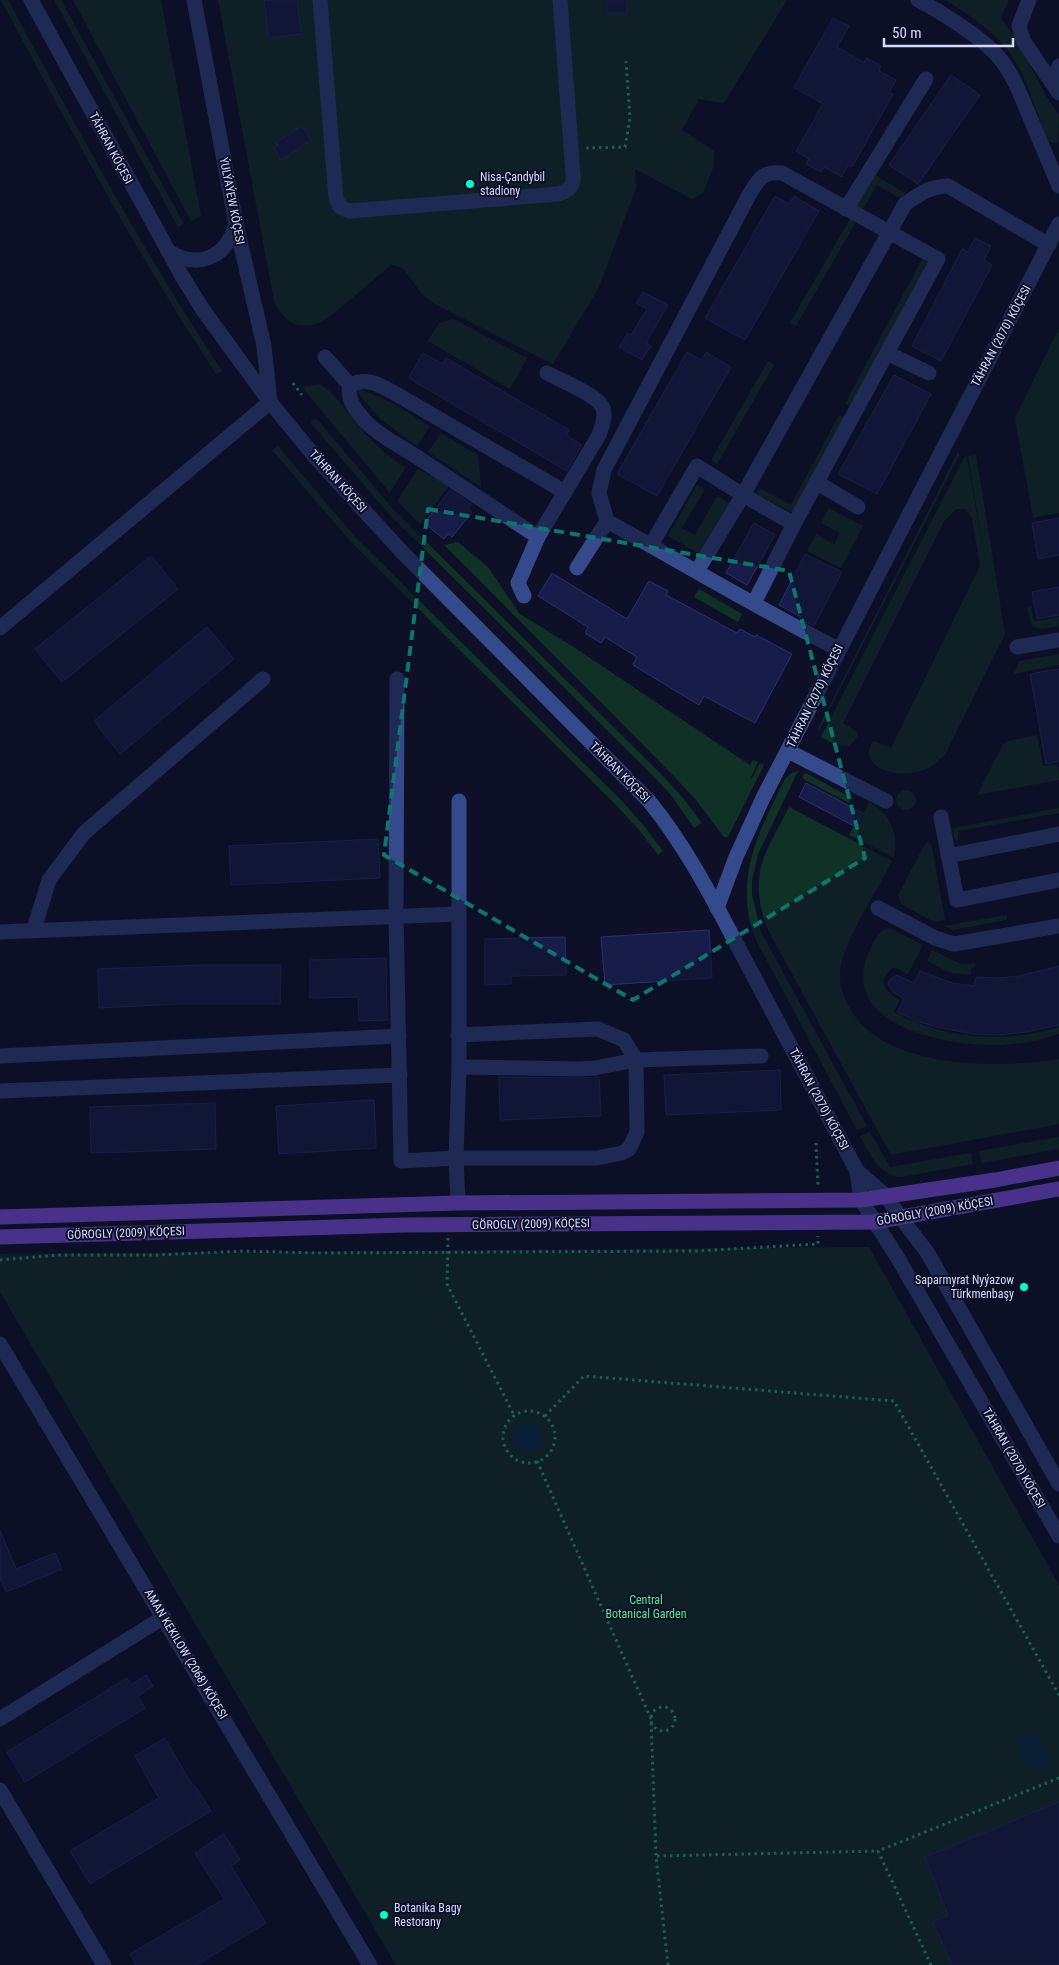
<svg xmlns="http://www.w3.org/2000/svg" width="1059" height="1965" font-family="'Roboto Condensed',sans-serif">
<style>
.green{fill:#103126}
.water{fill:#063147}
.building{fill:#181c49;stroke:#282f77}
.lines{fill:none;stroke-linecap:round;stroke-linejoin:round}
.path{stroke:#25c18a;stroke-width:3;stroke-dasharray:2.5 4;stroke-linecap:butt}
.minor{stroke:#344a8a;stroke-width:15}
.major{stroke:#915aff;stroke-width:15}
.marked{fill:none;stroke:#0f766e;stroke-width:4;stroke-dasharray:10 6;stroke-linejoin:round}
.poi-dot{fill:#00fecd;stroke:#0d1027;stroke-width:2}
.labels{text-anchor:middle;stroke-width:4;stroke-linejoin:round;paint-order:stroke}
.street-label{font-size:12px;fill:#d3dbff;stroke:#0d1027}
.poi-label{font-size:12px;fill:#d3dbff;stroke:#0d1027;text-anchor:start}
.park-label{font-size:12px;fill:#55e998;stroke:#0d1027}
</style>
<rect width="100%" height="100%" fill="#0d1027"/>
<!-- green -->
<g class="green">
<path d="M1,0H8C76,126 143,252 222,371L216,374C137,254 69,127 1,0Z"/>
<polygon points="54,0 61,0 184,224 178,227"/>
<polygon points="73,0 161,0 201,216 191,221"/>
<path d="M218,0H787L724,103L699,99L682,130L714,151V166L703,193L692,199L635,169L636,188L599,287L553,364L433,303L421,293L403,268L389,264L391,265L327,319C303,332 285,326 274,301Z"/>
<path d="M946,0H1009L1002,15V20L1016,38L1045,94L1059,115L1058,143C1052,144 1049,141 1046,137C1035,108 1026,73 1006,48C992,29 966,14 946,0Z"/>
<polygon points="875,175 905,193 902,199 877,185 863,209 857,206"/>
<polygon points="851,217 857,220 796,326 790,323"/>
<polygon points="922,259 928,263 852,407 845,404"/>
<polygon points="453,319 527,358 510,389 428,341 439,323"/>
<polygon points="1059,328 1059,513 1033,518 1015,418"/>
<polygon points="768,361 774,365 717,464 711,460"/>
<path d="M319,384C334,393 344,407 354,420C369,438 385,456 406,467L390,493L302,387Z"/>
<polygon points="360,389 394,404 430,426 417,446 380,419 357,392"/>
<polygon points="839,415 846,418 795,514 759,495 757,491 761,489 791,505"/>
<polygon points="316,418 393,509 660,773 684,799 702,823 694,828 671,795 655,778 389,514 310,422"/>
<polygon points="441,433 478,455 481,487 428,452"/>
<polygon points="278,446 355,537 622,801 645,827 663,851 658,855 640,831 617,806 351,542 272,450"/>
<polygon points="958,452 960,454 818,732 819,727"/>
<path d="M976,455L1005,634L946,753C938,763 926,771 913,773C895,777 858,767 872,742L875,741L891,748L980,566L972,518L966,509H956L944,521L843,723L857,732L858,735C848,754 836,745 821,737L965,456L967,457L986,566L947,645L986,566L968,456Z"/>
<polygon points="418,469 449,486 420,524 397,501"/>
<polygon points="697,485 705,489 682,528 695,535 717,496 729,503 700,554 668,536"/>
<polygon points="829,508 863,526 841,568 807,551 816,534 834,544 840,533 821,523"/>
<polygon points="458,542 488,567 520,614 572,646 750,765 753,760 758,762 751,778 752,778 760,763 764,765 728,837 724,837 696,800 666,768 444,545"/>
<polygon points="699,589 742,614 738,622 694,597"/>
<polygon points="1031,607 1034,621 1059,617 1059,626 1040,629 1032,626 1027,608"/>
<polygon points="1059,654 1059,665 1014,674 1019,661"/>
<polygon points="1037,735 1043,766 1058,764 1059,780 977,795 1003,744 1008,741"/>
<path d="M798,771L758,854L752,881V895L761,932L867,1126L857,1130L756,940C732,881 759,831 785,779L791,773Z"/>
<polygon points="806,773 852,798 849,803 803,779 803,775"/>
<circle cx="906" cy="800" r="10"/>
<path d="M869,802C891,814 899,834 894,858L849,835L861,812L864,813Z"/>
<path d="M789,807L892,861C878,889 843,942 840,971C839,984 843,996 849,1007C883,1070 998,1069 1059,1059V1124L891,1155L767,928C748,873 764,856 789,807Z"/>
<polygon points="1059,808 1059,813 958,831 958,843 953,836 953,829 958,827"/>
<polygon points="928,842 932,846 945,920 934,922 901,904 898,895 924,846"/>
<polygon points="1007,915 1007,920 953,930 944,926"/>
<path d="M890,928L923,945L908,974L896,968H892L884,978C883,990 891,995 900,1000L894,1012C943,1039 1006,1044 1059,1027V1034C1039,1041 1016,1045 995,1045C939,1045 832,1023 872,945C876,938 881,928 890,928Z"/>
<polygon points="932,950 961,964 975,963 976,967 971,968 971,975 951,973 927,961"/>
<path d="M870,1132L890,1167L971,1153L973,1164L902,1177C880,1177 869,1153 860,1136Z"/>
<polygon points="1059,1137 1059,1149 981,1163 979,1151"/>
<polygon points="869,1247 1059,1585 1059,1965 396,1965 0,1292 0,1254"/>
</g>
<!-- water -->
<g class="water">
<circle cx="528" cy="1437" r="15"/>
<path d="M1027,1733L1036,1735L1049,1758V1763C1034,1780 1021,1757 1018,1742Z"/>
</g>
<!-- building -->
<g class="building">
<polygon points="264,0 297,0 301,34 269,38"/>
<polygon points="607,0 627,0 627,13 607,14"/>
<polygon points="833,18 849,26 837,47 864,63 866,58 881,66 879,71 896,80 889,93 893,94 852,167 848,165 842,177 824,167 821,172 806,164 809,159 796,151 823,104 794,87"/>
<polygon points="951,75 980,95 918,184 889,165"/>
<polygon points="302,126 311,140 281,160 274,148 278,145 276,143"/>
<polygon points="775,196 789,204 794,196 819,211 745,340 705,318"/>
<polygon points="975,238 991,246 984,260 992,265 941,361 912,346 962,249 968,252"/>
<polygon points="643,292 668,305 646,343 651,346 642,360 619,347 628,333 631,335 647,309 636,303"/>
<polygon points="687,352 701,360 706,352 731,367 657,496 617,474"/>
<polygon points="423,353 443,364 446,358 569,430 566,435 582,445 567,471 415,382 409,377"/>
<polygon points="894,375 931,394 877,494 838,474"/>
<polygon points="450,490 471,504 468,509 472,512 452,537 448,534 444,539 424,523"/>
<polygon points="1059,518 1059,555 1038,559 1032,523"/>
<polygon points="754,523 775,535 747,585 726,573"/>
<polygon points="805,554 842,572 814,626 802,620 803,618 779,605"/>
<polygon points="151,556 178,589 62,682 35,649"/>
<polygon points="552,573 627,619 649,581 668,591 666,595 737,633 740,629 755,637 756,635 792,654 755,723 704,696 699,705 633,665 637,657 605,637 601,643 585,633 588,627 538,596"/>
<polygon points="1059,587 1059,615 1037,619 1032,592"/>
<polygon points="207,627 234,659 120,754 94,721"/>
<polygon points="1059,669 1059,761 1046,764 1030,674"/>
<polygon points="806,783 861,812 854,826 799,797"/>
<polygon points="378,839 380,878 231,885 229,846"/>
<polygon points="709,930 712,978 605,985 601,937"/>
<polygon points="565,937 566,975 511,976 511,984 485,985 485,939"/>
<polygon points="386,958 387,1020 359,1021 358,997 310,998 310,960"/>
<polygon points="202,965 281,965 280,1004 178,1004 99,1008 98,969"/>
<polygon points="1059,966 1059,1025 1026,1032 998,1035 973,1034 941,1028 916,1021 897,1012 904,999 893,992 888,984 889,980 897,975 914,983 920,971 952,983 974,986 976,977 998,978 1019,976"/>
<polygon points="780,1070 781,1110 666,1115 664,1075"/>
<polygon points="499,1077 579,1078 599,1077 601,1116 500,1120"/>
<polygon points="374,1100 376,1148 279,1154 276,1106"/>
<polygon points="215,1103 216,1149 91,1153 90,1107"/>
<polygon points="0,1530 16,1569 55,1553 62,1569 6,1592 0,1578"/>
<polygon points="146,1675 153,1686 138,1696 145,1708 25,1782 7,1752 127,1678 131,1685"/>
<polygon points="165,1738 189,1780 197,1789 211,1811 90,1884 70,1851 159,1798 135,1756"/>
<polygon points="1059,1802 1059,1965 952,1965 933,1922 948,1915 925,1857"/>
<polygon points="224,1834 240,1860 231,1866 266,1923 196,1965 136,1965 130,1954 224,1899 195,1853"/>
</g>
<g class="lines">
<!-- path -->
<g class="path">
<polyline points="586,148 625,147 630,118 626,61"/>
<polyline points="293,383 302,395"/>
<polyline points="816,1143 818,1186"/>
<polyline points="448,1238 447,1284 514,1415"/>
<polyline points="0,1260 59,1255 156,1255 244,1251 318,1253 697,1251 818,1244 818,1236"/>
<circle cx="529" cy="1437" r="26"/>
<polyline points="545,1416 584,1376 894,1401 1059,1695"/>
<polyline points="537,1461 651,1719 656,1856 668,1965"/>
<circle cx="663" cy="1719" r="12"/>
<polyline points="657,1856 878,1851"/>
<polyline points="931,1965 878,1851 1059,1778"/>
</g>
<!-- minor -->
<g class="minor">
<path d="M31,0L182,276L203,310L270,402L316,458L402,552L649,801C688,849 716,905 745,960C782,1030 820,1100 857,1171L861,1200L899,1260L1059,1536"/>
<path d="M320,0L336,198L340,207L349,211L558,194C568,191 574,187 573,175L560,0"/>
<path d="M918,0C940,11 977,35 994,52C1011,69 1020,93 1029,115C1039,139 1049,162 1059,186"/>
<polyline points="1029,0 1019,26 1024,42 1059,93"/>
<polyline points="1053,84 1059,66"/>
<polyline points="846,209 926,79"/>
<path d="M168,251C198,270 226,258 236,224"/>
<polyline points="887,353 929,373"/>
<polyline points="325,357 350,385"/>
<polyline points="816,482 858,507"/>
<path d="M538,537C498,511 459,485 420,459C401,446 382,438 366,422C357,412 346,399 350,385C368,376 381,386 398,395L565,492"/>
<polyline points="651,545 697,466 743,495 794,524"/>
<polyline points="577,568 607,521"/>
<path d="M697,571L743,495L905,204C921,193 928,187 948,186L1049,245"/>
<path d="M524,596L518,583L538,537L599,435C602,426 606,417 603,408C598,395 560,380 547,373"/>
<path d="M754,603L794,524L938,259L782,173C762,171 759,179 749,195L604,470L599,493L607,521C684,564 760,609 838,649"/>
<polyline points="0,628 270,402 264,346 236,224 194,0"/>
<polyline points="1017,647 1059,640"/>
<polyline points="397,679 396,916 401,1161 456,1158 597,1158 622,1153 629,1149 637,1132 636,1060 624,1040 598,1029 458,1035"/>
<polyline points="788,751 886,801"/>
<polyline points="941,817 957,900 1059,880"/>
<polyline points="948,856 1059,834"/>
<polyline points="717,908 736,857 763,798 1059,224"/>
<polyline points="878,908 935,938 954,944 1059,926"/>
<polyline points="34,929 49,880 84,833 263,679"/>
<polyline points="0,932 459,914"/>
<polyline points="0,1056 399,1036"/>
<polyline points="459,1067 579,1069 595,1068 636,1060 761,1056"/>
<polyline points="0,1091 400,1075"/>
<polyline points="857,1171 886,1196 901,1218 927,1252 1059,1484"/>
<polyline points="458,1203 456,1158 459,1067 459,801"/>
<polyline points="0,1344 370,1965"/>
<polyline points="0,1719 164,1617"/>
<polyline points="0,1790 104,1965"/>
</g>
<!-- major -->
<g class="major">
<polyline points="0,1217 458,1203 861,1200 995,1180 1059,1168"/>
<polyline points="0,1237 404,1225 874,1222 1059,1189"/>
</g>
</g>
<!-- marked area -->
<path d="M0 0H1059V1965H0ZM428,509L789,571L865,858L633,1000L384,855Z" fill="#0d1027" fill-opacity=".55" fill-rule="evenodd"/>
<path class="marked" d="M428,509L789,571L865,858L633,1000L384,855Z"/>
<!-- markers -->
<g class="poi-dot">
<circle cx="470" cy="184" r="5"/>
<circle cx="1024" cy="1287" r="5"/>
<circle cx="384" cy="1915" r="5"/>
</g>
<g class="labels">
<!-- street labels -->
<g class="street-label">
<text transform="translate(111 148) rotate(62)" y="4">TÄHRAN KÖÇESI</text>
<text transform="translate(232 201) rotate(79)" y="4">ÝULÝAÝEW KÖÇESI</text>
<text transform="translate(1001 336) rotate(-62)" y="4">TÄHRAN (2070) KÖÇESI</text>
<text transform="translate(338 481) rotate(48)" y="4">TÄHRAN KÖÇESI</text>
<text transform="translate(815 696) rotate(-64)" y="4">TÄHRAN (2070) KÖÇESI</text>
<text transform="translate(620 772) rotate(45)" y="4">TÄHRAN KÖÇESI</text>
<text transform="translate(819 1099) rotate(62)" y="4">TÄHRAN (2070) KÖÇESI</text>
<text transform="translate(935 1211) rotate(-10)" y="4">GÖROGLY (2009) KÖÇESI</text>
<text transform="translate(531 1224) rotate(-1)" y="4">GÖROGLY (2009) KÖÇESI</text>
<text transform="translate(126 1233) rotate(-2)" y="4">GÖROGLY (2009) KÖÇESI</text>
<text transform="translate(1014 1458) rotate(60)" y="4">TÄHRAN (2070) KÖÇESI</text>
<text transform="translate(186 1654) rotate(59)" y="4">AMAN KEKILOW (2068) KÖÇESI</text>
</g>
<!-- poi labels -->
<g class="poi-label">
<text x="480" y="181">Nisa-Çandybil<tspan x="480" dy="14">stadiony</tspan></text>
<text x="1014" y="1284" text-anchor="end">Saparmyrat Nyýazow<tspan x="1014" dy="14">Türkmenbaşy</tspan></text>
<text x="394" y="1912">Botanika Bagy<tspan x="394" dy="14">Restorany</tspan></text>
</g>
<!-- park labels -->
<g class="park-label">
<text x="646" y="1604">Central<tspan x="646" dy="14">Botanical Garden</tspan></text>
</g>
</g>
<!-- scale -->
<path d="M884 38v8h129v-8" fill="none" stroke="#d3dbff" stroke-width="2.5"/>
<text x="892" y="38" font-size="15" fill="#d3dbff" stroke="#0d1027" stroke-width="4" paint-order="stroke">50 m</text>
</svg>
